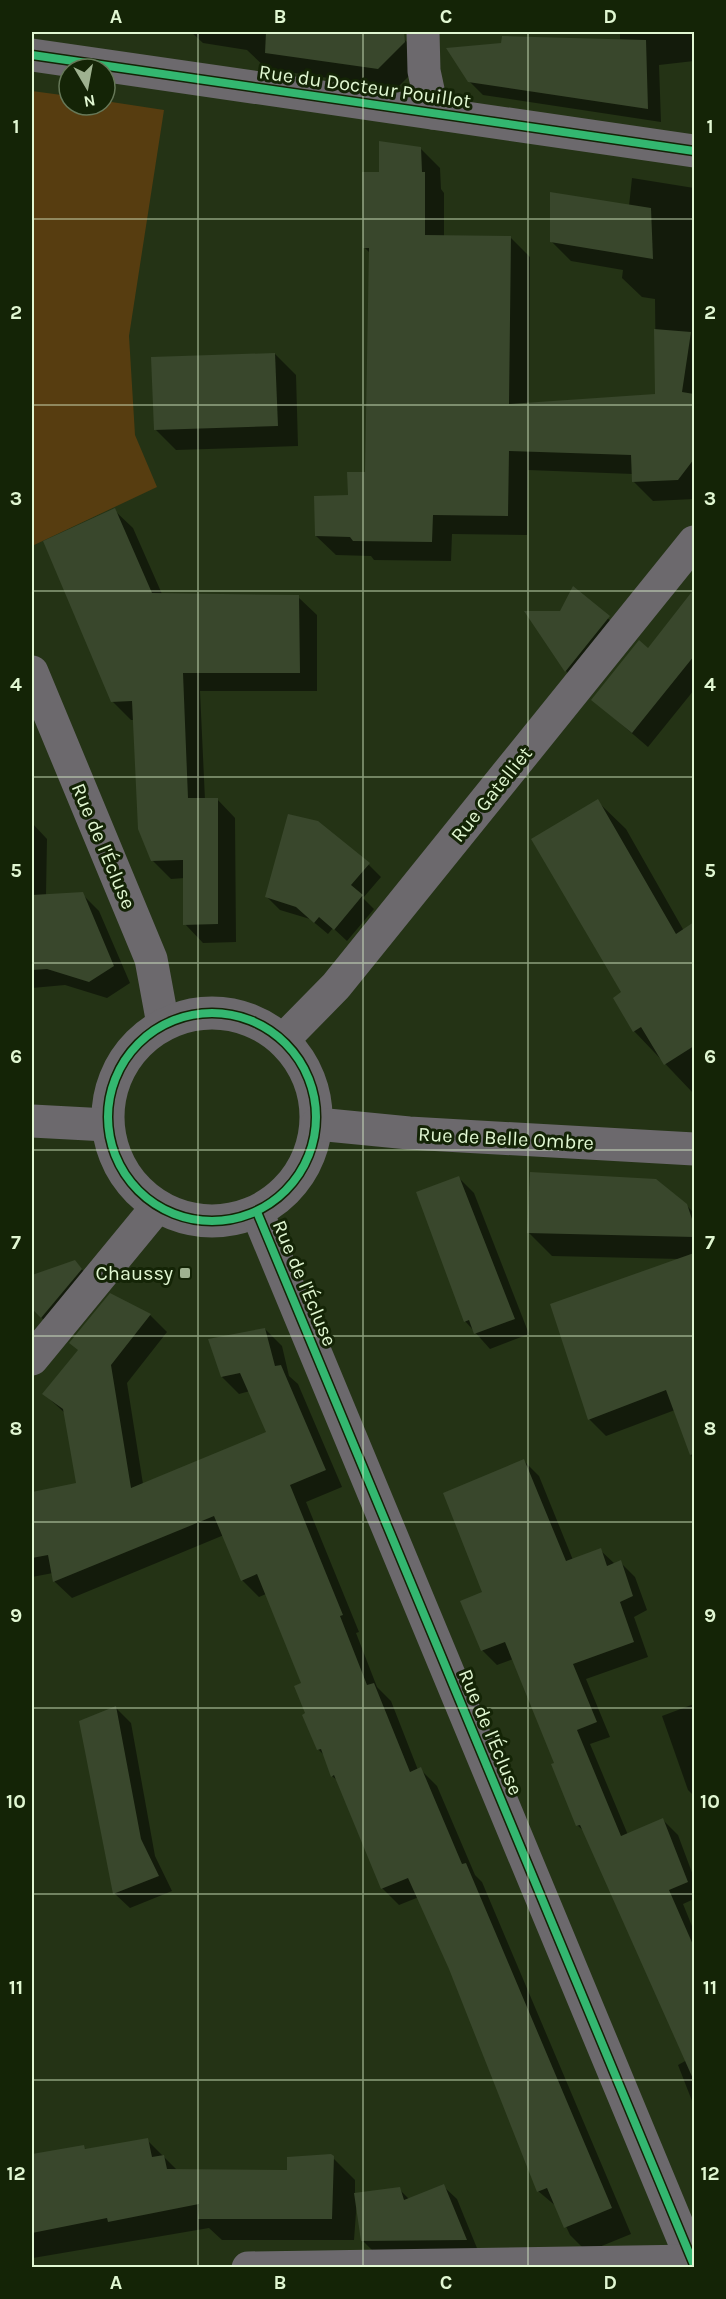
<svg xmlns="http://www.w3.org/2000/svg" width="726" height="2299" font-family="Karla,sans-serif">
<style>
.green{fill:#573d10}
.shadow{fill:#0007}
.building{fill:#39472c}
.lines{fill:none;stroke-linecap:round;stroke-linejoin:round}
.minor{stroke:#6c696d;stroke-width:33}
.cycleway-casing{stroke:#142406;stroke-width:11}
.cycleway{stroke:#33b770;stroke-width:8}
.grid{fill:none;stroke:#e1f7d2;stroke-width:1.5;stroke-opacity:0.55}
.poi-dot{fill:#9fb290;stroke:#142406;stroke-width:2}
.labels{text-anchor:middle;stroke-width:6;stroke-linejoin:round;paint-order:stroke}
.street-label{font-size:20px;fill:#e1f7d2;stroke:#142406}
.poi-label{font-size:20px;fill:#e1f7d2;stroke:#142406;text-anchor:end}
.neatline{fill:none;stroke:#e1f7d2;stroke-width:2}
.grid-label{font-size:20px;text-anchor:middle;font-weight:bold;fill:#e1f7d2}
</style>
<rect width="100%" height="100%" fill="#243315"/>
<!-- green -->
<polygon class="green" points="32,91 69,96 69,105 105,105 105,101 164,110 129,336 135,435 157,487 32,546"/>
<!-- shadow -->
<g class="shadow">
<polygon points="191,32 397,32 412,47 413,72 397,88 267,69 247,50 203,43"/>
<polygon points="620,32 694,32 694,61 659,65 661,122 483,95 469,81 620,41"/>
<polygon points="420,148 440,168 441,189 444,193 444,236 511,238 530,257 529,404 656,395 655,299 642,297 622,278 623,270 571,261 551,241 629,206 632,178 694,188 694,499 653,501 633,481 633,474 528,470 527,535 452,534 451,561 374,560 371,556 336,555 316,536 367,473 371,254 364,247 381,174"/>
<polygon points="275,354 296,375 298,446 176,450 155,429"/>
<polygon points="114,510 133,528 162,594 298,597 317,615 317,691 200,691 205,800 217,799 235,818 236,942 203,943 185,924 185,878 171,879 152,860 134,720 131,720 112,701"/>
<polygon points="574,588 623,632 580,685 566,671 527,613 561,612"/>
<polygon points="682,607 694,617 694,690 648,747 593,700 648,650"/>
<polygon points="597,801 626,829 684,931 694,924 693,1093 634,1031 623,993"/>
<polygon points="32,823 47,839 46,895 82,894 99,911 130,983 107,998 65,985 32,988"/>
<polygon points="369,865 381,877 363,898 374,909 347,941 333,928 328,934 310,919 280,910 267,897"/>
<polygon points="458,1177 474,1193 529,1334 490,1349 465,1321"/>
<polygon points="686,1205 694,1213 694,1463 675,1410 606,1436 589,1419 680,1259 552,1256 528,1232"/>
<polygon points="74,1262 89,1276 56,1331 32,1309 32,1276"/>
<polygon points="111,1295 150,1315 167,1332 127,1383 143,1484 268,1433 250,1391 239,1394 222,1377 265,1329 282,1346 289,1376 298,1384 342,1487 306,1502 359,1632 356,1633 377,1687 391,1701 418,1770 420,1769 437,1786 475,1875 482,1882 631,2234 587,2252 570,2235 557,2207 538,2191 450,1968 419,1897 399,1905 382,1888 339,1782 332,1776 325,1756 318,1749 307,1713 302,1684 266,1594 259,1597 242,1580 224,1535 72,1598 55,1582 53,1573 32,1577 32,1493 78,1484 66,1414 44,1394 79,1351"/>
<polygon points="524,1461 539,1476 573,1560 600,1550 615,1564 620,1562 635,1577 647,1610 634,1617 648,1657 586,1679 610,1737 590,1744 628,1835 663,1820 678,1835 694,1878 694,1899 683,1904 694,1931 694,2106 678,2065 687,2060 585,1832 577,1825 556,1764 513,1659 497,1665 482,1650 484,1593"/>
<polygon points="694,1704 694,1796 688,1790 662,1716"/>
<polygon points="116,1708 131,1723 155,1856 172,1891 130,1908 115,1894 81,1722"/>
<polygon points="147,2140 178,2171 288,2172 331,2156 355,2180 355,2195 399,2189 409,2199 443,2186 457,2199 479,2253 376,2254 362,2240 357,2199 354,2240 222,2240 209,2228 33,2258 32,2156 83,2147 87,2150"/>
</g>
<!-- building -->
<g class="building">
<polygon points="266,32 404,32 405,42 378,69 265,53"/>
<polygon points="502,36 646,40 648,109 468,82 446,48 501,43"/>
<polygon points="379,141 421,147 422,172 425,172 425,235 511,236 509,404 655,394 654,329 691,332 682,392 694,394 694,459 678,480 632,482 631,455 509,451 508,516 433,515 432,542 353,541 350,537 315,536 314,496 348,495 347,472 365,472 369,248 363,248 362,172 379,172"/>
<polygon points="550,192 651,208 653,259 550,242"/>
<polygon points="275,353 278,426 154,430 151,357"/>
<polygon points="115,508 152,593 299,595 300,673 183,673 188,798 218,798 218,924 183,925 183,860 151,861 138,829 132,701 111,702 43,541"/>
<polygon points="573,586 610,616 565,672 524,611 560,611"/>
<polygon points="694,589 694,656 632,733 591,700 639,640 648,648"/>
<polygon points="598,799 676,934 694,922 694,1046 664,1065 641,1027 633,1032 613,998 621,992 531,839"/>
<polygon points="288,814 318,821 370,863 351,885 363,895 334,930 319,917 314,923 296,907 265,897"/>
<polygon points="83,892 114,966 89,982 47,969 32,970 32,895"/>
<polygon points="530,1172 656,1179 687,1204 694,1225 694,1237 527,1233"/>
<polygon points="459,1176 515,1319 474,1334 469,1320 464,1322 416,1192"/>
<polygon points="694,1253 694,1454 690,1455 666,1390 588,1420 550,1304"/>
<polygon points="75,1260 82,1269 41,1318 32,1309 32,1275"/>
<polygon points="110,1293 151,1314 111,1365 131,1488 266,1432 240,1373 221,1377 208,1339 265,1328 275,1366 281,1365 326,1470 290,1485 343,1615 340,1616 367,1685 374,1683 410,1772 421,1767 462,1864 466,1863 612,2208 564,2228 547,2188 537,2192 449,1969 408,1878 381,1889 334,1775 331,1777 321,1749 317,1750 302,1715 305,1713 294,1686 301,1683 257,1574 241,1581 214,1516 53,1582 48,1555 32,1558 32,1492 76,1483 63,1409 42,1394 78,1350 69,1343"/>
<polygon points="524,1459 566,1561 601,1548 607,1566 621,1560 633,1596 620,1602 634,1642 573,1664 597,1722 577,1730 621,1836 663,1818 688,1882 669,1890 694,1947 694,2081 580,1825 576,1826 551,1764 554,1763 505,1642 481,1651 460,1601 482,1592 443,1493"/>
<polygon points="116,1706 141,1839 159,1876 113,1894 79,1721"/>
<polygon points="148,2138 152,2157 164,2155 167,2169 287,2170 287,2157 331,2154 334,2156 332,2219 198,2219 199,2204 108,2222 107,2218 32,2233 32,2154 84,2145 85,2149"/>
<polygon points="444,2184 467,2240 361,2241 354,2193 400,2187 404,2200"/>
</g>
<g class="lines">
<!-- minor -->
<g class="minor">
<polyline points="423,32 424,71 433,113"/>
<polyline points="32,55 694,151"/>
<polyline points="32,672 151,959 163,1024"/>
<circle cx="212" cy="1117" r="104"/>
<polyline points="283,1040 336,986 694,542"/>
<polyline points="32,1121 107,1125"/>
<polyline points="317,1124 409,1133 694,1149"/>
<polyline points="257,1212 694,2265"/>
<polyline points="32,1359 157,1207"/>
<polyline points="248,2268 693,2261"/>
</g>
<defs>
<g id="cycleway">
<polyline points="32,55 694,151"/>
<circle cx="212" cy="1117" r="104"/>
<polyline points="257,1212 694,2265"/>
</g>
</defs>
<!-- cycleway casing -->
<use href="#cycleway" class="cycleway-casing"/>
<!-- cycleway -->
<use href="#cycleway" class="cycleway"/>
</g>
<!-- grid -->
<path class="grid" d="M198,32V2268M363,32V2268M528,32V2268M32,219H694M32,405H694M32,591H694M32,777H694M32,963H694M32,1150H694M32,1336H694M32,1522H694M32,1708H694M32,1894H694M32,2080H694"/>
<!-- markers -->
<rect class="poi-dot" x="179" y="1267" width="12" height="12" rx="3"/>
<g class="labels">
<!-- street labels -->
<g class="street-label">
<text transform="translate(365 86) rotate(8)" y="7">Rue du Docteur Pouillot</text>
<text transform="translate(491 794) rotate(-51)" y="7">Rue Gatelliet</text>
<text transform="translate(104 846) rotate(67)" y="7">Rue de l'Écluse</text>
<text transform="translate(506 1138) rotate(3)" y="7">Rue de Belle Ombre</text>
<text transform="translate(305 1283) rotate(67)" y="7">Rue de l'Écluse</text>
<text transform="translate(491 1732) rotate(67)" y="7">Rue de l'Écluse</text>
</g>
<!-- poi labels -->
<g class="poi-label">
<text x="173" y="1280">Chaussy</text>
</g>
</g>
<!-- border -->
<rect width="726" height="2299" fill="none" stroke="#142406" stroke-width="66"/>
<!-- north arrow -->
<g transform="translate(87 87) rotate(170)"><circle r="28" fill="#142406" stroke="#667858" stroke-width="1.5"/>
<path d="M0-4.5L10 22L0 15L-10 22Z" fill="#9fb290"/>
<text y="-9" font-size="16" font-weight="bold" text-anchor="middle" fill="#e1f7d2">N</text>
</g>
<rect x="33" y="33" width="660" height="2233" class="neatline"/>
<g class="grid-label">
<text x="116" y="23">A</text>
<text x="280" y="23">B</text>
<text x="446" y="23">C</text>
<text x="610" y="23">D</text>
<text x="16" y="133">1</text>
<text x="710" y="133">1</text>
<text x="16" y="319">2</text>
<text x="710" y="319">2</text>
<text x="16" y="505">3</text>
<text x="710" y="505">3</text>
<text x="16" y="691">4</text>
<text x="710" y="691">4</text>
<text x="16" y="877">5</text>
<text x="710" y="877">5</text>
<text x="16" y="1063">6</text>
<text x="710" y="1063">6</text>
<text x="16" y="1249">7</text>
<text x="710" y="1249">7</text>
<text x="16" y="1435">8</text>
<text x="710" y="1435">8</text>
<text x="16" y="1622">9</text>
<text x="710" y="1622">9</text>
<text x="16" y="1808">10</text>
<text x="710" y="1808">10</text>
<text x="16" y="1994">11</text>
<text x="710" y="1994">11</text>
<text x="16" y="2180">12</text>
<text x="710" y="2180">12</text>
<text x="116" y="2289">A</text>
<text x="280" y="2289">B</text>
<text x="446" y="2289">C</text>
<text x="610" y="2289">D</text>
</g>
</svg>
